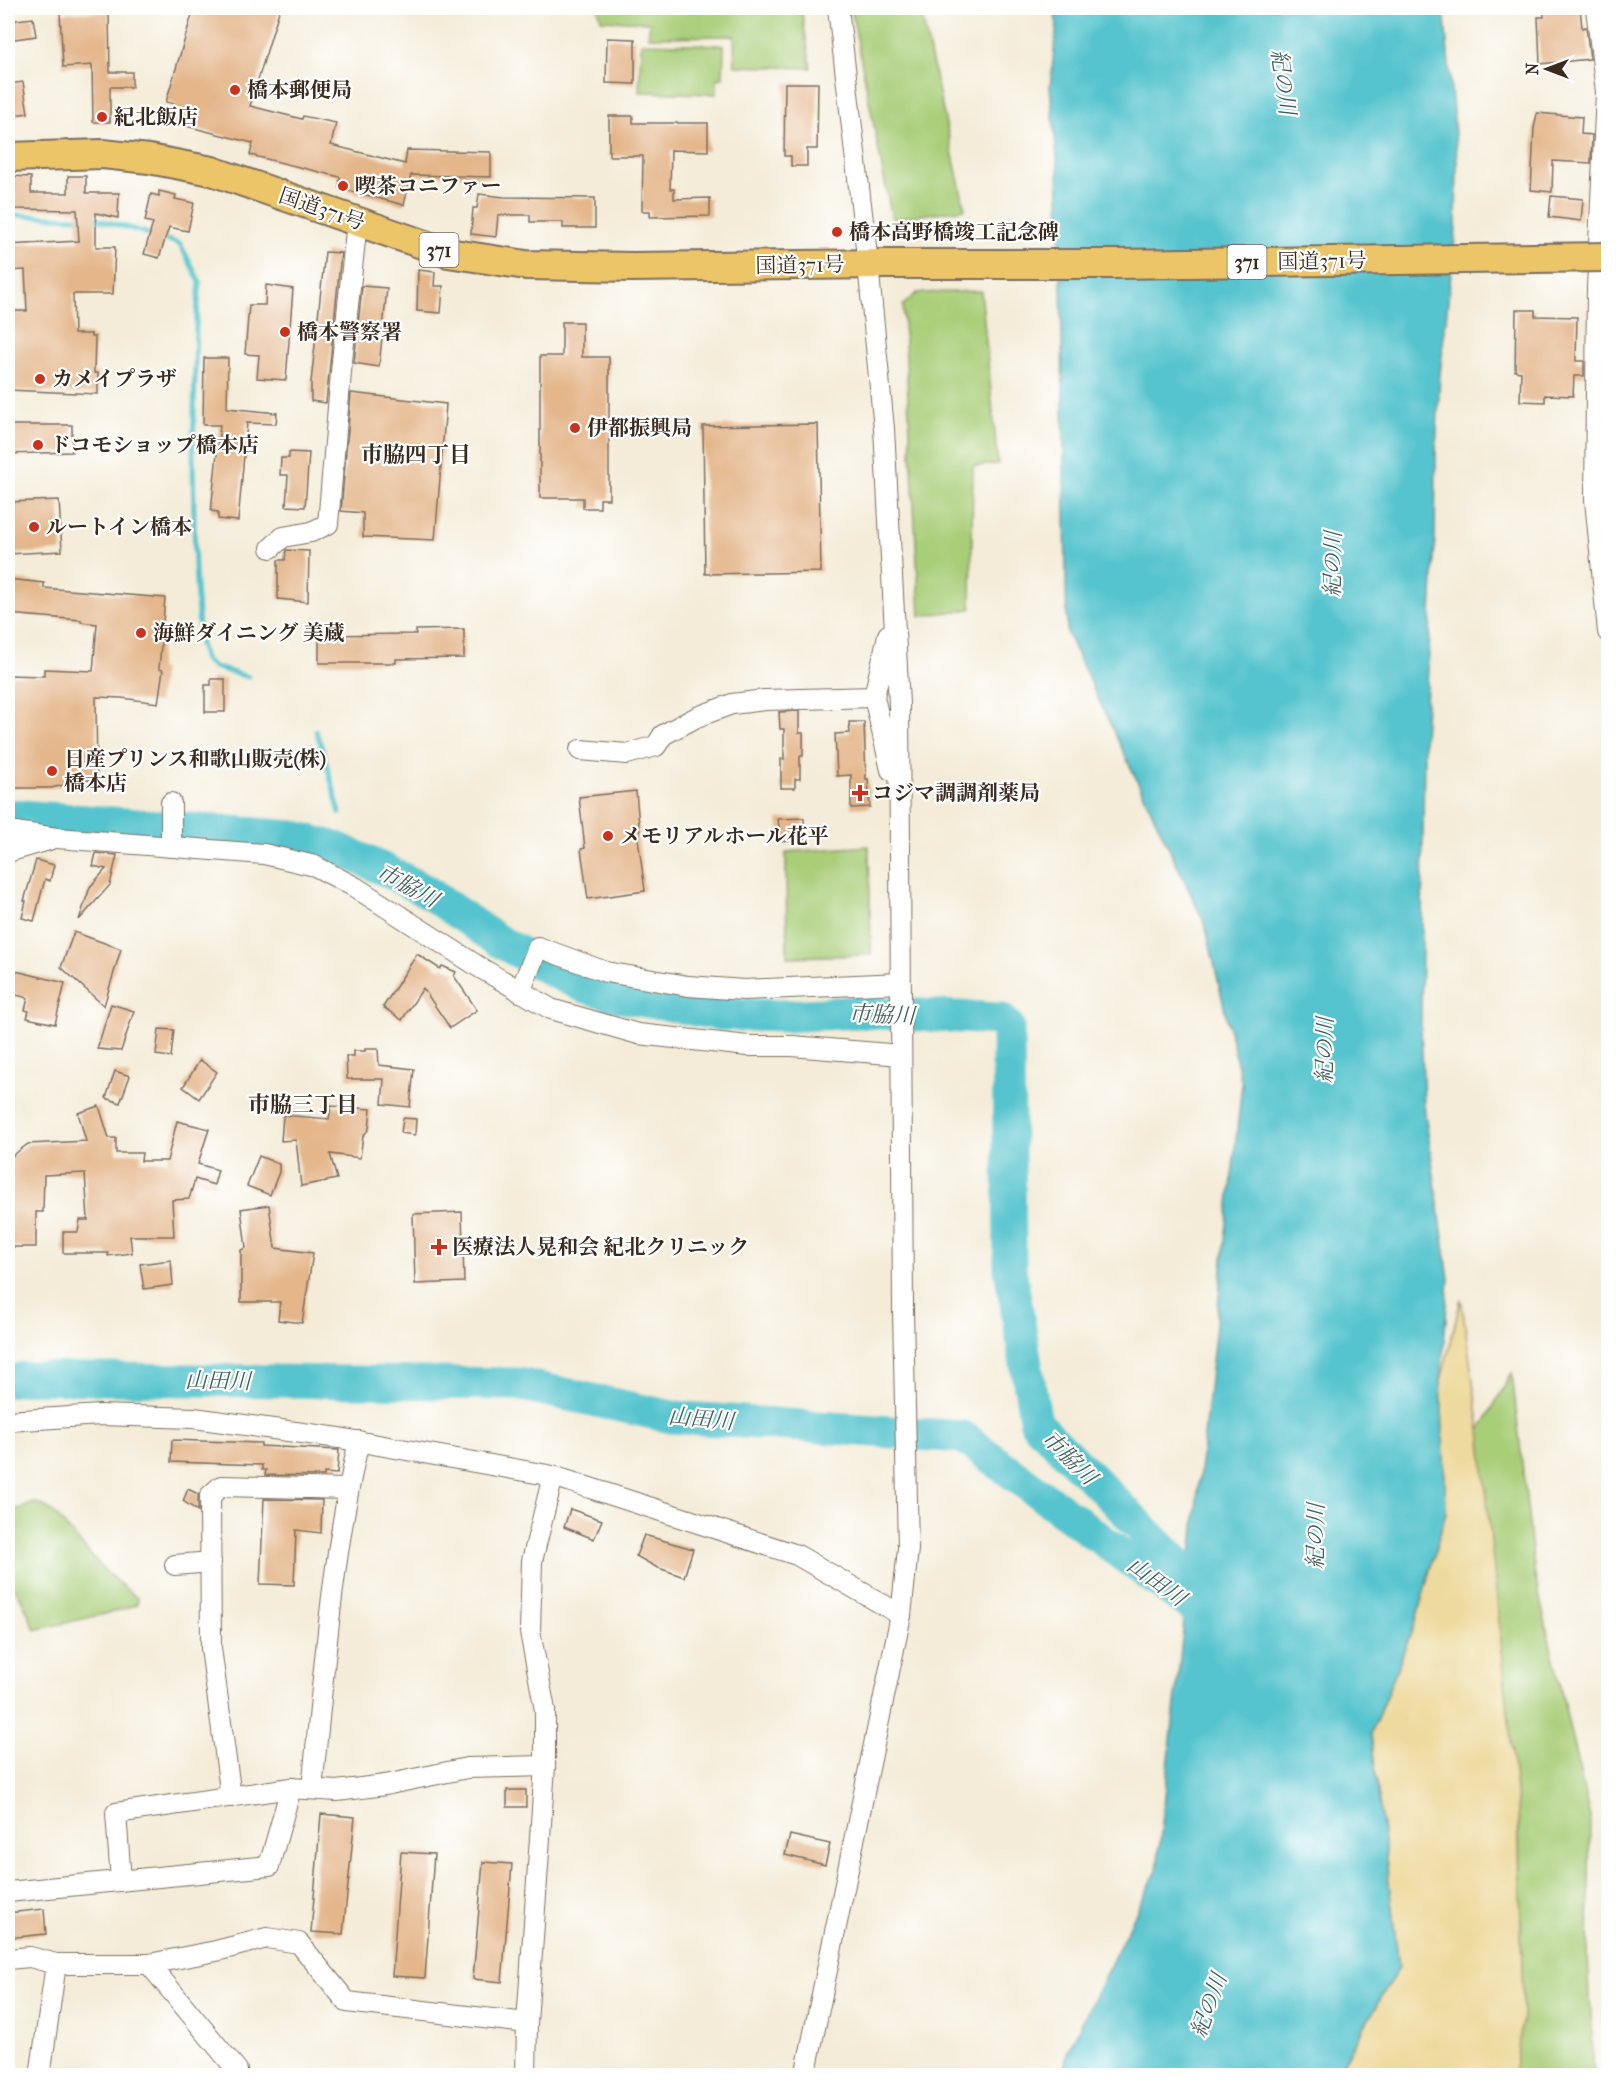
<svg xmlns="http://www.w3.org/2000/svg" width="1616" height="2083" font-family="'IM FELL French Canon','Noto Serif JP',serif">
<style>
.green{fill:#a9ce78;stroke:#727c4b;stroke-width:1.5}
.sand{fill:#eeda9e;stroke:#94825e;stroke-width:1.5}
.water{fill:#57c4ce;stroke:#497776;stroke-width:1.5}
.lines{fill:none;stroke-linecap:round;stroke-linejoin:round}
.stream{stroke:#57c4ce;stroke-width:5}
.river{stroke:#57c4ce;stroke-width:33}
.building{fill:#e4b68a}
.minor-casing{stroke:#7c6e5f;stroke-width:22}
.highway-casing{stroke:#7c6e5f;stroke-width:32}
.minor{stroke:#fff;stroke-width:20}
.highway{stroke:#edc569;stroke-width:28}
.highway-bridge-casing{stroke:#7c6e5f;stroke-width:32;stroke-linecap:butt}
.highway-bridge{stroke:#edc569;stroke-width:28}
.poi-dot{fill:#c8321e;stroke:#fff;stroke-width:2}
.labels{text-anchor:middle;stroke-width:4.5;stroke-linejoin:round;paint-order:stroke}
.shield{fill:#fff;stroke:#766a62;stroke-width:1.5}
.shield-label{font-size:20px;font-weight:bold;fill:#3b2a1e}
.poi-label{font-size:21px;font-weight:bold;fill:#3b2a1e;stroke:#fff;text-anchor:start}
.street-label{font-size:21px;fill:#3b2a1e;stroke:#fff}
.water-label{font-size:22px;font-style:italic;fill:#45605c;stroke:#fff}
.neighbourhood-label{font-size:22px;font-weight:bold;fill:#3b2a1e;stroke:#fff}
</style>
<rect width="100%" height="100%" fill="#fff"/>
<filter id="ink" filterUnits="userSpaceOnUse"><feTurbulence type="fractalNoise" baseFrequency=".0167" numOctaves="2"/><feDisplacementMap in="SourceGraphic" scale="12" xChannelSelector="R" yChannelSelector="G"/><feConvolveMatrix kernelMatrix="1 2 1 2 8 2 1 2 1" color-interpolation-filters="sRGB"/></filter>
<filter id="wash" filterUnits="userSpaceOnUse"><feTurbulence type="fractalNoise" baseFrequency=".008" numOctaves="4" result="noise"/><feDisplacementMap in="SourceGraphic" scale="24" xChannelSelector="R" yChannelSelector="G"/><feGaussianBlur stdDeviation="1.35" result="paint"/><feColorMatrix in="noise" values="0 0 0 0 0 0 0 0 0 0 0 0 0 0 0 0 0 1.4 0 .05"/><feComposite in="paint" operator="in"/></filter>
<g filter="url(#wash)">
<rect width="100%" height="100%" fill="#f4ecd8"/>
<!-- green -->
<g class="green">
<polygon points="598,8 801,8 811,68 735,66 734,36 648,37 650,22 601,20"/>
<polygon points="851,8 920,8 965,209 892,219"/>
<polygon points="641,43 724,45 723,78 717,78 717,94 639,92"/>
<polygon points="981,291 998,464 973,466 971,609 920,616 903,305 917,293"/>
<polygon points="869,846 871,955 787,957 786,852"/>
<polygon points="1512,1373 1535,1577 1590,1817 1588,1956 1594,2075 1514,2075 1523,2015 1519,1823 1480,1430"/>
<path d="M34,1503L40,1504L51,1510L105,1571L138,1599L137,1604L118,1611L35,1630C28,1614 21,1593 8,1581V1513Z"/>
</g>
<!-- sand -->
<polygon class="sand" points="1461,1299 1480,1430 1518,1813 1523,2015 1514,2075 1336,2076 1399,1967 1371,1734 1416,1620 1446,1512 1441,1381"/>
<!-- water -->
<polygon class="water" points="1053,8 1444,8 1457,158 1456,228 1440,373 1436,450 1435,542 1424,739 1421,1025 1424,1106 1449,1279 1441,1381 1446,1512 1416,1620 1371,1734 1399,1967 1336,2075 1063,2075 1067,2053 1157,1870 1242,1084 1205,924 1067,633 1060,224 1058,168 1050,87 1057,24"/>
<g class="lines">
<!-- stream -->
<g class="stream">
<polyline points="8,213 11,215 96,219 130,228 180,244 200,282 196,324 193,459 195,569 200,644 205,660 214,667 248,677"/>
<polyline points="316,731 323,751 340,813"/>
</g>
<!-- river -->
<g class="river">
<polyline points="8,815 295,837 339,849 387,871 426,891 497,940 554,972 583,986 622,997 719,1014 784,1016 859,1012 1000,1019 1008,1026 1010,1269 1036,1423 1221,1606"/>
<polyline points="8,1381 26,1378 518,1384 672,1417 963,1437 1217,1625"/>
</g>
</g>
<g id="blocks">
<!-- building -->
<g class="building">
<polygon points="194,8 280,8 250,106 302,119 303,116 336,123 331,145 405,164 407,150 491,152 491,177 411,175 404,205 339,188 340,177 250,155 253,143 170,122 175,104 166,102"/>
<polygon points="1544,8 1580,8 1582,28 1586,27 1590,59 1540,64 1538,17 1544,17"/>
<polygon points="109,12 110,72 132,72 132,87 110,87 110,122 93,122 92,65 63,67 60,13"/>
<polygon points="33,18 36,36 8,40 8,21"/>
<polygon points="607,38 635,39 635,84 606,83"/>
<polygon points="23,82 28,113 8,116 8,84"/>
<polygon points="785,83 818,83 817,149 807,149 807,166 791,166 791,156 784,156"/>
<polygon points="1537,113 1582,117 1581,134 1592,135 1591,163 1553,161 1552,192 1531,190 1534,128"/>
<polygon points="609,116 633,116 633,123 708,123 708,151 671,150 670,189 674,189 674,199 710,198 710,216 650,217 650,211 642,211 643,156 609,156"/>
<polygon points="8,176 31,177 31,193 68,193 68,176 86,176 86,193 119,193 118,218 96,213 96,247 115,247 113,294 73,294 74,334 91,334 91,337 95,337 94,373 98,373 98,394 8,390 8,311 27,311 25,270 8,271 8,245 79,241 77,210 14,209 14,192 8,193"/>
<polygon points="159,191 176,195 175,199 194,203 188,231 169,227 159,258 144,254 153,223 145,221 151,194 159,196"/>
<polygon points="479,194 504,197 595,198 595,228 563,228 563,222 530,222 530,215 498,215 496,237 471,234 473,208 477,208"/>
<polygon points="1551,196 1583,199 1581,221 1549,217"/>
<polygon points="325,252 341,253 326,403 311,401 311,382"/>
<polygon points="418,270 435,272 434,286 443,286 441,313 417,311"/>
<polygon points="266,285 293,289 286,380 257,378 259,355 245,354 249,305 265,305"/>
<polygon points="362,286 387,288 379,367 354,363"/>
<polygon points="1516,310 1535,310 1535,316 1577,317 1576,361 1584,361 1584,376 1574,376 1573,396 1545,395 1545,402 1520,401 1521,372 1515,371"/>
<polygon points="562,322 582,322 582,357 609,357 609,499 600,499 600,508 583,508 583,498 540,498 540,356 562,356"/>
<polygon points="204,358 228,358 227,408 277,413 276,424 247,423 238,521 218,519 218,512 211,511 220,425 203,425"/>
<polygon points="351,393 446,404 435,540 363,537 363,513 341,511"/>
<polygon points="818,424 821,572 705,574 703,426"/>
<polygon points="8,425 72,425 72,452 8,454"/>
<polygon points="289,452 309,453 305,507 286,506 288,475 280,475 281,458 289,458"/>
<polygon points="59,500 62,551 8,554 8,502"/>
<polygon points="286,550 309,551 308,602 278,599 278,560 285,560"/>
<polygon points="8,579 44,583 44,588 165,598 159,669 163,670 158,703 122,698 96,697 97,780 85,780 51,788 8,788 8,675 44,676 44,669 93,671 97,624 81,622 81,620 8,614"/>
<polygon points="464,629 464,658 396,659 396,663 319,663 319,635 416,634 416,630"/>
<polygon points="211,679 225,679 225,712 205,712 205,685 211,685"/>
<polygon points="799,711 799,733 803,733 803,756 800,756 800,779 795,779 795,788 781,788 781,759 784,759 784,729 780,729 779,712"/>
<polygon points="849,722 864,722 866,779 868,779 870,807 851,808 851,775 837,776 835,734 850,733"/>
<polygon points="636,791 640,837 638,838 645,891 588,899 581,849 585,848 579,797"/>
<polygon points="804,818 804,841 781,841 778,819"/>
<polygon points="96,853 117,855 110,885 79,920 90,887 106,869 93,866"/>
<polygon points="36,860 54,865 50,881 45,879 34,921 22,918 26,901 24,901"/>
<polygon points="74,932 121,949 104,1006 61,967"/>
<polygon points="417,954 440,969 442,966 456,972 454,976 477,1010 450,1028 423,988 402,1020 383,1007"/>
<polygon points="16,971 65,983 55,1024 27,1018 29,1011 25,1010 28,998 8,993 8,981"/>
<polygon points="111,1004 134,1011 121,1051 97,1049"/>
<polygon points="159,1029 174,1030 171,1057 156,1055"/>
<polygon points="365,1049 378,1049 379,1065 414,1069 410,1107 382,1104 384,1079 347,1079 346,1056 354,1056 354,1051 365,1051"/>
<polygon points="200,1060 217,1072 199,1099 183,1087"/>
<polygon points="115,1071 130,1076 120,1103 106,1098"/>
<polygon points="99,1106 109,1138 116,1138 116,1153 142,1153 141,1161 167,1161 177,1121 209,1129 198,1164 218,1170 214,1185 195,1179 189,1199 172,1200 174,1236 130,1236 132,1253 108,1256 108,1253 63,1253 63,1232 78,1232 80,1220 88,1220 85,1173 44,1175 43,1212 36,1212 36,1247 8,1247 8,1159 28,1144 86,1141 78,1113"/>
<polygon points="331,1106 371,1109 369,1129 363,1136 360,1158 330,1154 337,1179 301,1186 296,1140 281,1141 283,1115 329,1119"/>
<polygon points="403,1118 416,1119 415,1135 401,1133"/>
<polygon points="259,1156 279,1164 279,1172 270,1195 247,1186"/>
<polygon points="269,1205 275,1248 313,1253 302,1323 278,1320 280,1302 241,1302 241,1250 246,1248 241,1209"/>
<polygon points="462,1212 464,1282 415,1284 413,1214"/>
<polygon points="171,1260 173,1285 144,1289 140,1264"/>
<polygon points="172,1440 261,1443 261,1446 339,1450 337,1474 324,1473 324,1476 265,1475 266,1470 262,1470 262,1465 171,1462"/>
<polygon points="188,1489 198,1494 198,1511 183,1501"/>
<polygon points="264,1499 322,1500 321,1533 296,1530 294,1585 260,1584"/>
<polygon points="570,1509 602,1520 594,1539 564,1527"/>
<polygon points="644,1535 693,1549 684,1577 656,1567 636,1556"/>
<rect x="507" y="1790" width="19" height="17"/>
<polygon points="321,1814 355,1817 343,1934 311,1932"/>
<polygon points="790,1835 830,1844 825,1865 785,1855"/>
<polygon points="401,1852 434,1854 425,1978 392,1976"/>
<polygon points="483,1862 512,1864 502,1982 473,1979"/>
<polygon points="44,1909 46,1934 8,1938 8,1913"/>
</g>
</g>
</g>
<g filter="url(#ink)">
<use href="#blocks" fill-opacity="0" stroke="#7c6e5f" stroke-width="1.5"/>
<g class="lines">
<defs>
<g id="minor">
<polyline points="1596,8 1606,92 1597,288 1595,500 1608,632"/>
<polyline points="271,548 283,537 311,532 328,524 342,361 357,222"/>
<polyline points="888,635 874,697 891,770"/>
<polyline points="580,750 627,754 656,746 663,735 674,729 697,717 732,704 765,700 874,697"/>
<polyline points="8,831 57,838 264,854 315,866 355,887 479,967 551,1009 638,1034 748,1046 792,1046 901,1055"/>
<polyline points="171,847 171,803"/>
<polyline points="8,852 49,840"/>
<polyline points="520,992 538,947 606,972 688,986 744,990 900,983"/>
<polyline points="8,1421 100,1415 194,1418 339,1438 553,1476 797,1555 901,1615"/>
<polyline points="175,1565 211,1562"/>
<path d="M312,1789C324,1673 332,1555 359,1441"/>
<polyline points="231,1797 211,1648 210,1496 221,1486 348,1489"/>
<polyline points="121,1881 116,1813 291,1788"/>
<polyline points="8,1892 269,1866 291,1788 337,1791 385,1785 467,1768 545,1766"/>
<polyline points="8,1959 30,1957 56,1964 149,1964 216,1951 267,1938 299,1943 347,2002 527,2023"/>
<polyline points="149,1964 237,2070 237,2076"/>
<polyline points="40,2076 56,1964"/>
<polyline points="526,2076 527,2023 545,1766 545,1710 530,1632 532,1561 553,1476"/>
<polyline points="805,2076 901,1615 908,1549 903,1310 899,704 884,429 868,264 838,8"/>
</g>
<polyline id="highway" points="8,157 103,154 149,159 212,171 448,253 526,265 633,267 885,264"/>
</defs>
<!-- minor casing -->
<use href="#minor" class="minor-casing"/>
<!-- highway casing -->
<use href="#highway" class="highway-casing"/>
<!-- minor -->
<use href="#minor" class="minor"/>
<!-- highway -->
<use href="#highway" class="highway"/>
<defs>
<polyline id="highway-bridge" points="885,264 1114,264 1608,257"/>
</defs>
<!-- highway-bridge casing -->
<use href="#highway-bridge" class="highway-bridge-casing"/>
<!-- highway-bridge -->
<use href="#highway-bridge" class="highway-bridge"/>
</g>
</g>
<!-- markers -->
<g class="poi-dot">
<circle cx="235" cy="90" r="6"/>
<circle cx="102" cy="117" r="6"/>
<circle cx="343" cy="186" r="6"/>
<circle cx="837" cy="232" r="6"/>
<circle cx="285" cy="332" r="6"/>
<circle cx="40" cy="379" r="6"/>
<circle cx="575" cy="428" r="6"/>
<circle cx="38" cy="445" r="6"/>
<circle cx="34" cy="527" r="6"/>
<circle cx="141" cy="633" r="6"/>
<circle cx="52" cy="771" r="6"/>
<path d="M857 784h6v6h6v6h-6v6h-6v-6h-6v-6h6z"/>
<circle cx="608" cy="836" r="6"/>
<path d="M436 1238h6v6h6v6h-6v6h-6v-6h-6v-6h6z"/>
</g>
<g class="labels">
<!-- shield labels -->
<g class="shield">
<rect x="419.5" y="233" width="39" height="34" rx="4.5"/>
<rect x="1227.5" y="245" width="39" height="34" rx="4.5"/>
</g>
<g class="shield-label">
<text x="439" y="257">371</text>
<text x="1247" y="269">371</text>
</g>
<!-- poi labels -->
<g class="poi-label">
<text x="247" y="97">橋本郵便局</text>
<text x="114" y="124">紀北飯店</text>
<text x="355" y="193">喫茶コニファー</text>
<text x="849" y="239">橋本高野橋竣工記念碑</text>
<text x="297" y="339">橋本警察署</text>
<text x="52" y="386">カメイプラザ</text>
<text x="587" y="435">伊都振興局</text>
<text x="50" y="452">ドコモショップ橋本店</text>
<text x="46" y="534">ルートイン橋本</text>
<text x="153" y="640">海鮮ダイニング 美蔵</text>
<text x="64" y="766">日産プリンス和歌山販売(株)<tspan x="64" dy="24">橋本店</tspan></text>
<text x="872" y="800">コジマ調調剤薬局</text>
<text x="620" y="843">メモリアルホール花平</text>
<text x="452" y="1254">医療法人晃和会 紀北クリニック</text>
</g>
<!-- street labels -->
<g class="street-label">
<text transform="translate(322 209) rotate(19)" y="7">国道371号</text>
<text transform="translate(1322 261) rotate(-1)" y="7">国道371号</text>
<text transform="translate(800 265) rotate(-1)" y="7">国道371号</text>
</g>
<!-- water labels -->
<g class="water-label">
<text transform="translate(1284 82) rotate(82)" y="8">紀の川</text>
<text transform="translate(1332 564) rotate(-89)" y="8">紀の川</text>
<text transform="translate(408 885) rotate(29)" y="8">市脇川</text>
<text transform="translate(882 1014) rotate(2)" y="8">市脇川</text>
<text transform="translate(1324 1050) rotate(-89)" y="8">紀の川</text>
<text transform="translate(218 1380) rotate(1)" y="8">山田川</text>
<text transform="translate(701 1418) rotate(5)" y="8">山田川</text>
<text transform="translate(1070 1457) rotate(45)" y="8">市脇川</text>
<text transform="translate(1315 1536) rotate(-89)" y="8">紀の川</text>
<text transform="translate(1157 1581) rotate(36)" y="8">山田川</text>
<text transform="translate(1208 2005) rotate(-70)" y="8">紀の川</text>
</g>
<!-- neighbourhood labels -->
<g class="neighbourhood-label">
<text x="416" y="462">市脇四丁目</text>
<text x="303" y="1112">市脇三丁目</text>
</g>
</g>
<!-- margin -->
<rect width="1616" height="2083" fill="none" stroke="#fff" stroke-width="30"/>
<!-- north arrow -->
<g transform="translate(1547 69) rotate(270)" stroke="#ffffff" stroke-width="4.5" paint-order="stroke">
<path d="M0-4.5L10 22L0 15L-10 22Z" fill="#3b2a1e"/>
<text y="-9" font-size="16" font-weight="bold" text-anchor="middle" fill="#3b2a1e">N</text>
</g>
</svg>
